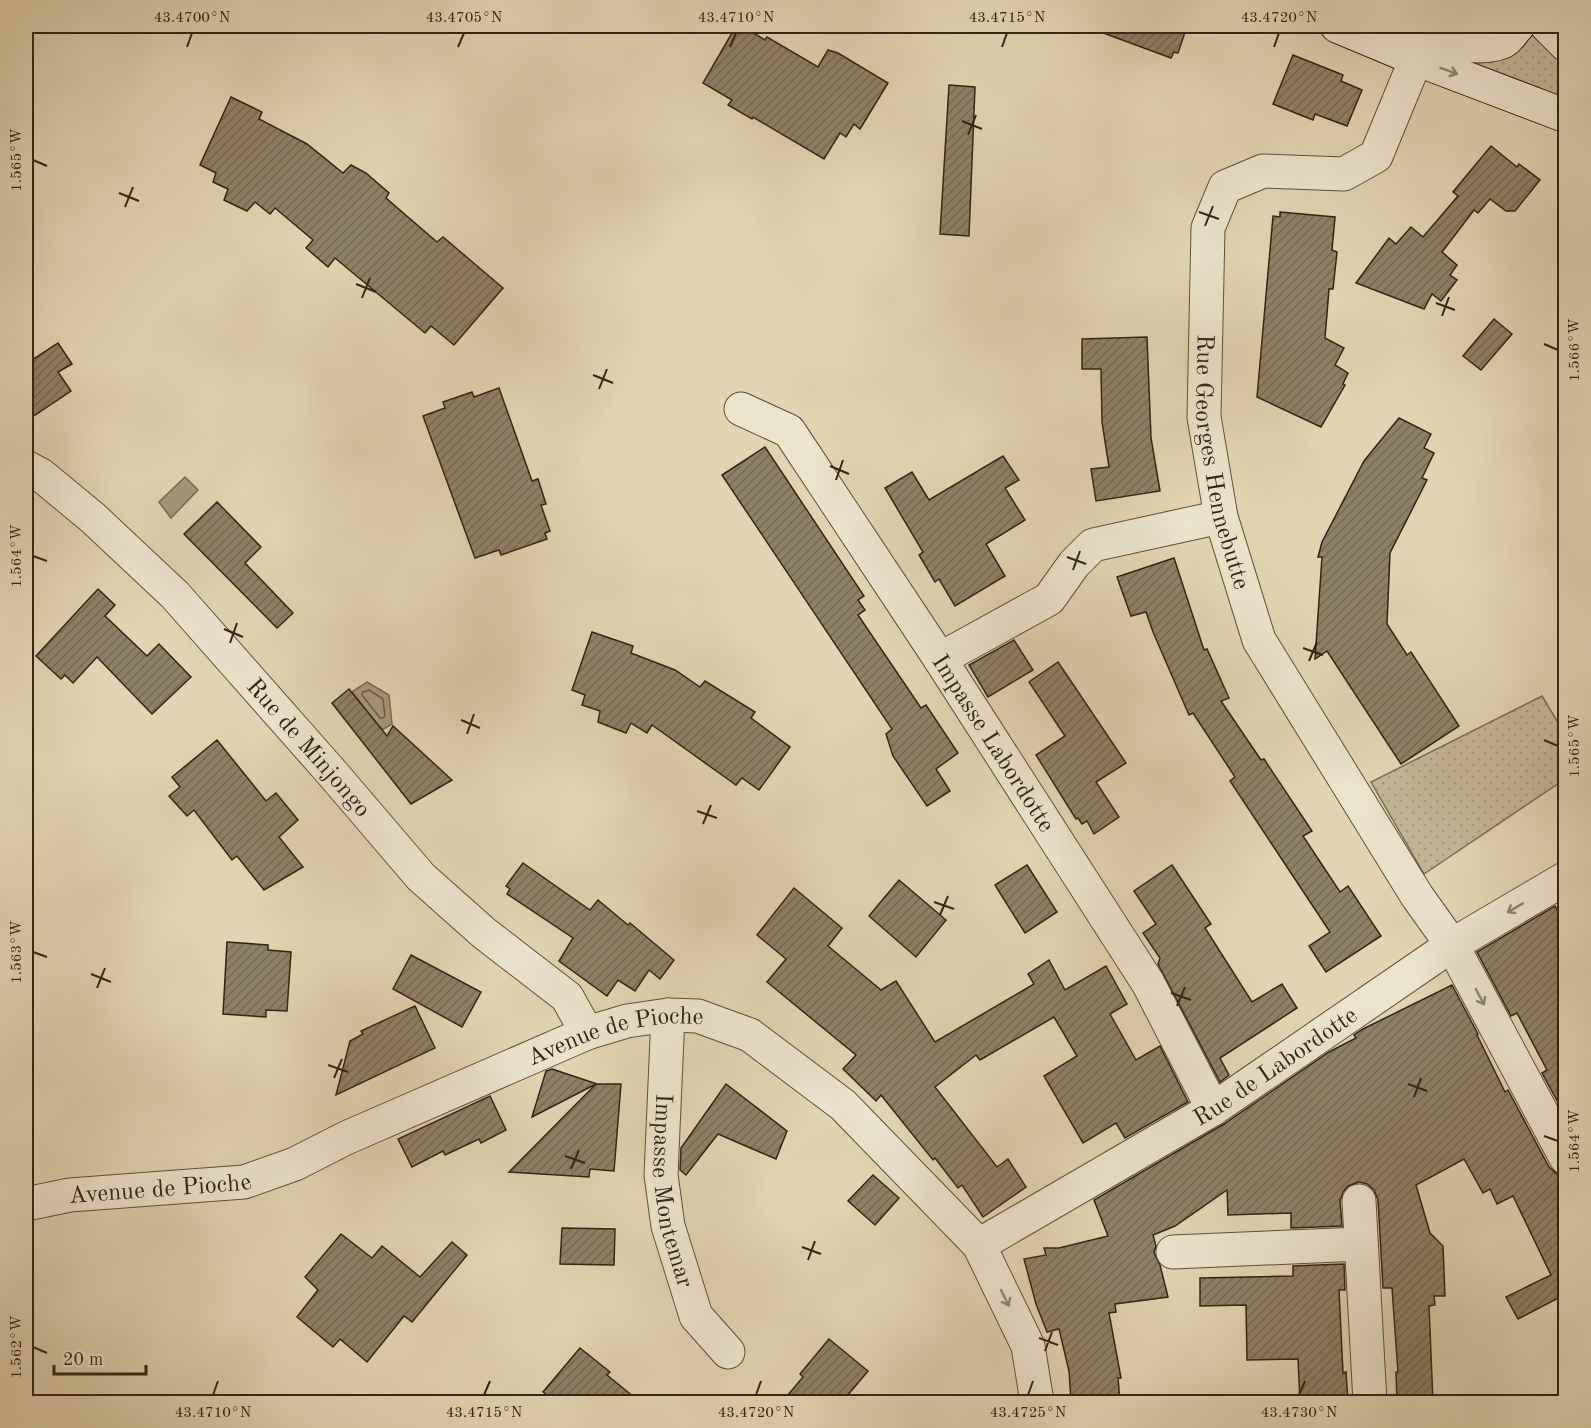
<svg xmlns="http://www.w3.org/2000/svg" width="1591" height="1428" font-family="'Old Standard TT',serif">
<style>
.grass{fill:url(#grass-dots);stroke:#7b6d56;stroke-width:1.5}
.water{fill:#a6987c;stroke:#786a52;stroke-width:1.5}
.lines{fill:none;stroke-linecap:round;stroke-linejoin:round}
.shore{stroke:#6c5e48;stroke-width:1.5}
.building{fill:url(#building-hatch);stroke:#322414;stroke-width:1.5}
.street-casing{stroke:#5e503c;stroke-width:35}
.secondary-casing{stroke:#322414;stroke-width:35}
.street{stroke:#ece3cd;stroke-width:33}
.secondary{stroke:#ece3cd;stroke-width:33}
.oneway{stroke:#8f8470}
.ticks{fill:none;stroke:#322414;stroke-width:2}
.labels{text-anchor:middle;stroke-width:4.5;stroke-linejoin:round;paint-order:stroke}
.street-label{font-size:24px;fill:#322414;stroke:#ece3cd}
.neatline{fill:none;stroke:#322414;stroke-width:2}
.ticks-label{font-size:15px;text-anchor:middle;fill:#322414}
</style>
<defs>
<pattern id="grass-dots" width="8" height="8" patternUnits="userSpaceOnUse" patternTransform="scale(1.5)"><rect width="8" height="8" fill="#c4b697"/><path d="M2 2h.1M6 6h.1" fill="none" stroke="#a99c81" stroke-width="1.8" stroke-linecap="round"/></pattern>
<pattern id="building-hatch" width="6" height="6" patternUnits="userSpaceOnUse" patternTransform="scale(1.5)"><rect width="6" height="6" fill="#8e8066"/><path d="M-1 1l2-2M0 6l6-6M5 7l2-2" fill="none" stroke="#756953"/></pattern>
</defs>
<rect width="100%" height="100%" fill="#e2d4b2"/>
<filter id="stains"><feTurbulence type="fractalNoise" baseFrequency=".00333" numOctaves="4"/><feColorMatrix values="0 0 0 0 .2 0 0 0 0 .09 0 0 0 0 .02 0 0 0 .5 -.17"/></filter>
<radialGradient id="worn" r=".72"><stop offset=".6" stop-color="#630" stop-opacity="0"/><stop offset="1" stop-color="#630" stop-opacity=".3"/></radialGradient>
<!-- grass -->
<g class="grass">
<polygon points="1534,33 1565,65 1565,104 1471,62 1516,52"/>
<polygon points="1542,696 1565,734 1565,779 1424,874 1371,782"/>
</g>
<!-- water -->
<g class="water">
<polygon points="185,477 198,490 171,518 159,502"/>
<polygon points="367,682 389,695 392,724 382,730 352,692"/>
</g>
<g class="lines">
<!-- shore -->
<polygon class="shore" points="369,690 383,699 385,716 383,718 380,718 362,695 363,692"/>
</g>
<!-- building -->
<g class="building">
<polygon points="736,26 742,26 765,40 767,37 818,67 828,50 838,53 888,83 860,129 854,124 846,137 840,133 824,159 753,117 752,119 728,105 732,100 703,83"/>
<polygon points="1091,26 1187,26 1178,53 1174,52 1171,58 1090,28"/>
<polygon points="1293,55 1343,75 1341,81 1362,90 1347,126 1315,114 1313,120 1273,104"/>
<polygon points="949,85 975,87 969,236 940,234"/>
<polygon points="231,97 262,112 259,119 307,144 343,173 351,165 366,173 389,193 386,198 437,242 443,237 503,288 454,345 431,326 425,333 335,258 328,267 306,248 313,240 275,208 270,214 255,202 247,211 224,200 228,189 213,182 216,173 200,165"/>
<polygon points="1491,146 1517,167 1519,164 1540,180 1515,211 1506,211 1490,199 1478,213 1474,210 1442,252 1457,265 1450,275 1457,280 1441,301 1432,294 1424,309 1356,283 1389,238 1396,244 1411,227 1423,237 1458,196 1453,192"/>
<polygon points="1280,212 1335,217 1332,250 1337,252 1333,289 1329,289 1325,338 1344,348 1335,365 1348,373 1343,384 1345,385 1321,427 1257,397 1273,216 1280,217"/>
<polygon points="1494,319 1512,334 1481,370 1463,356"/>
<polygon points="1147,337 1151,438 1160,491 1096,501 1091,469 1109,467 1102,422 1101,369 1082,369 1082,339"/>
<polygon points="58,343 72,364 58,372 71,391 26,421 26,364"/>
<polygon points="499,388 532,481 538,479 546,504 541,505 550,531 545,533 547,539 501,555 499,550 475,558 423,416 445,408 443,402 472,392 474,397"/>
<polygon points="1399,418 1431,434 1424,448 1434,453 1422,478 1427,480 1390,553 1387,624 1407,655 1411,652 1459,726 1401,764 1327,651 1315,659 1322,557 1318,557 1322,542 1364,461"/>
<polygon points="765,447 864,596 858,600 865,610 858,615 921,708 926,705 958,753 936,769 950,791 927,806 893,756 886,734 892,729 722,475"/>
<polygon points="1003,456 1019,480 1005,488 1025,520 986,544 1005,576 955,606 939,579 935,582 919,555 923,552 885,488 912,472 929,500"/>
<polygon points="217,502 261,547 245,563 293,613 277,628 184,534"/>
<polygon points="1174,558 1204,650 1207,649 1229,698 1221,701 1261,760 1264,759 1312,831 1303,836 1340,892 1348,886 1381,936 1326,972 1309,946 1330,932 1230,781 1235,777 1193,713 1189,715 1153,632 1146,612 1131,616 1117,577"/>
<polygon points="98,589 115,605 105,616 147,656 159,644 191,677 152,714 97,657 73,683 65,675 61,679 36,656"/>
<polygon points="592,632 633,646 631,653 675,670 700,687 705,681 755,712 751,718 790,747 759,790 742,778 736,785 652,725 647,733 631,723 626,733 598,722 600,711 582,705 585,695 572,690"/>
<polygon points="1014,640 1033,670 988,697 969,665"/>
<polygon points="1058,662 1126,763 1096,782 1119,817 1094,834 1087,821 1082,824 1078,818 1076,819 1036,755 1065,736 1029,682"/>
<polygon points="349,689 387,736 393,726 452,780 411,804 332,703"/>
<polygon points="217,740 266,801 276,793 298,820 279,837 303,867 264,890 237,856 232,860 194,810 187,816 169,796 180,787 172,777"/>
<polygon points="523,863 590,910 598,900 628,925 630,923 674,960 660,979 649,970 635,991 618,980 607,996 559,961 573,938 507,894 510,889 506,886"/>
<polygon points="1027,865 1057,912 1025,933 995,885"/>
<polygon points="1172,865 1211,924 1205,928 1252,1002 1282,984 1297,1008 1220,1058 1229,1075 1220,1082 1158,964 1160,958 1143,933 1156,924 1134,891"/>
<polygon points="899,880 946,920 916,957 869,916"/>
<polygon points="794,888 842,928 828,946 881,990 896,981 935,1042 1034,984 1028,974 1049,960 1065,990 1106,966 1127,1004 1110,1014 1136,1060 1160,1046 1188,1102 1125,1138 1116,1123 1083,1143 1044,1076 1077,1056 1054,1017 980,1060 976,1055 935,1087 997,1167 1008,1159 1026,1187 983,1217 962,1185 958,1188 935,1158 933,1160 881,1095 876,1101 843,1069 856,1055 767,982 786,959 757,935"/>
<polygon points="1555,906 1566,926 1566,1117 1542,1073 1547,1070 1517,1013 1511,1016 1477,952"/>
<polygon points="227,942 268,945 268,950 291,952 287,1011 266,1010 266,1017 223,1014"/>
<polygon points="411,955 481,992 462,1027 393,989"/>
<polygon points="1452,985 1478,1034 1477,1035 1505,1092 1508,1090 1549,1167 1557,1174 1566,1177 1566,1304 1562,1296 1518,1319 1506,1297 1551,1275 1513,1196 1497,1204 1490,1189 1483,1193 1464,1159 1416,1185 1430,1233 1443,1246 1445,1296 1434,1296 1435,1305 1429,1306 1433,1402 1397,1402 1396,1372 1398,1372 1392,1288 1383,1288 1378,1200 1374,1190 1367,1184 1359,1182 1348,1186 1343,1192 1340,1201 1342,1226 1291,1228 1291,1213 1228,1215 1227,1190 1175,1226 1153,1235 1156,1246 1154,1253 1160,1265 1168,1297 1115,1304 1116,1312 1109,1313 1121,1378 1118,1378 1120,1402 1071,1402 1069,1371 1059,1329 1047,1332 1036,1304 1024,1259 1046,1255 1044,1248 1059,1248 1108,1236 1094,1200 1224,1124 1329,1052 1356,1038 1354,1035 1363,1029"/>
<polygon points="415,1006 435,1048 336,1095 350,1041 363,1034 361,1031"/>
<polygon points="552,1069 597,1084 621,1084 614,1171 590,1169 589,1177 509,1172 596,1084 532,1117 546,1071"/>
<polygon points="726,1084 787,1131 776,1159 718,1134 686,1175 680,1170 681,1148"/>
<polygon points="490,1096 506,1130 481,1143 479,1139 445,1155 443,1151 412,1167 398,1139"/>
<polygon points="873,1175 899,1198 875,1225 848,1201"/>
<polygon points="562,1228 615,1229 614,1265 560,1264"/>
<polygon points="341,1234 372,1258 382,1246 420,1277 452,1242 467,1255 412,1322 404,1316 367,1362 340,1339 333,1347 297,1317 318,1290 305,1277"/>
<polygon points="1344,1264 1345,1290 1339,1290 1343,1373 1346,1372 1348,1402 1300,1402 1298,1359 1247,1360 1246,1305 1200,1306 1200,1278 1293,1276 1293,1266"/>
<polygon points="829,1339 868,1371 842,1402 782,1402 803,1377 800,1374"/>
<polygon points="580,1348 610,1372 607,1375 640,1402 556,1402 543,1392"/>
</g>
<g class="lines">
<defs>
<g id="street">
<path id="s1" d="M1416,59L1376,156L1344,174L1263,171L1225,187L1208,228L1204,417L1221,517L1259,640L1417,896L1452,945L1566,1158"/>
<path id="s2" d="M741,409L789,431L940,659L1148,983L1213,1109"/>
<path id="s3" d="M26,467L41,475L93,518L175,595L333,774L421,877L484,933L567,997L587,1033"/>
<polyline points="940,659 1049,599 1074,564 1093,545 1221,517"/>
<path id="s4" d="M668,1015L661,1175L668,1226L696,1316L728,1352"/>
<polyline points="1359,1201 1370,1402"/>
<path id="s5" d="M26,1204L70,1195L244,1182L295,1164L346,1138L587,1033L627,1021L668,1015L698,1016L750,1035L843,1105L979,1245L1028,1346L1037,1402"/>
<path id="s6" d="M979,1245L1213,1109L1452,945L1566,878"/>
<polyline points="1173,1252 1361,1244"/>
</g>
<g id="secondary">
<polyline points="1337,26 1416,59 1566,116"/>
<path d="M1378,26C1409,33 1472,55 1502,42C1508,40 1513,31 1518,26"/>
<polyline points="1547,26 1566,45"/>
</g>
</defs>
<!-- street casing -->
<use href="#street" class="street-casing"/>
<!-- secondary casing -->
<use href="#secondary" class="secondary-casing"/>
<!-- street -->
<use href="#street" class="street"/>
<!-- secondary -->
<use href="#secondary" class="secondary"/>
</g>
<!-- one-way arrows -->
<defs><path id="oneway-shaft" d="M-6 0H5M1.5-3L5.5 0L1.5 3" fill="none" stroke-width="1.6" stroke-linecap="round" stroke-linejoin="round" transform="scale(1.5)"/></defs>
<g class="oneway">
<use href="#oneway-shaft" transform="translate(1449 71) rotate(20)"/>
<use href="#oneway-shaft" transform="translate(1515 908) rotate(149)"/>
<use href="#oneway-shaft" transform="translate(1480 997) rotate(62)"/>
<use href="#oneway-shaft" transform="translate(1005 1298) rotate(64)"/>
</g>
<!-- ticks -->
<path class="ticks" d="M187,47L192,33M458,47L464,33M730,47L736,33M1002,47L1007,33M1274,47L1279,33M962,121L982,129M968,135L976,115M33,160L47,166M119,193L139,201M125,207L133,187M1199,212L1219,219M1205,226L1213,206M356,284L376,292M362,298L370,278M1436,303L1455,310M1442,316L1449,297M1544,344L1558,350M593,375L613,383M599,389L607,369M830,466L849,474M836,480L843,460M33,556L47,561M1067,557L1086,564M1073,570L1080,551M224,629L243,637M230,643L237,623M1303,648L1323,655M1309,661L1317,642M461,720L480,728M467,734L474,714M1544,740L1558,746M697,811L717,818M703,824L711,805M934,902L954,909M940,915L948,896M33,952L47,957M91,974L111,982M97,988L105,968M1171,993L1191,1000M1177,1006L1185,987M328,1065L348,1072M334,1078L342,1059M1408,1084L1427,1091M1414,1097L1421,1078M1544,1136L1558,1141M565,1156L585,1163M571,1169L579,1150M802,1247L821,1254M808,1260L815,1241M1039,1338L1058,1345M33,1347L47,1353M1045,1351L1052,1332M213,1395L218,1381M484,1395L490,1381M756,1395L761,1381M1028,1395L1033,1381M1299,1395L1305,1381"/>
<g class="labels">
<!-- street labels -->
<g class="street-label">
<text dy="8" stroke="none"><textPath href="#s1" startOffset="544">Rue Georges Hennebutte</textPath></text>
<text dy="8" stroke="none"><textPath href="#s2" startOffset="426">Impasse Labordotte</textPath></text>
<text dy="8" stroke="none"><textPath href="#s3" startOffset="400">Rue de Minjongo</textPath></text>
<text dy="8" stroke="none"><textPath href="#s5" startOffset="621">Avenue de Pioche</textPath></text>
<text dy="8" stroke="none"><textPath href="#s6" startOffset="346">Rue de Labordotte</textPath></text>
<text dy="8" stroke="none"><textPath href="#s5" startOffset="135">Avenue de Pioche</textPath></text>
<text dy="8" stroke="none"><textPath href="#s4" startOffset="177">Impasse Montemar</textPath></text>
</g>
</g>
<!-- margin -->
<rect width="1591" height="1428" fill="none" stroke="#e2d4b2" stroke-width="66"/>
<!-- scale -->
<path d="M54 1365v9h92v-9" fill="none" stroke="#322414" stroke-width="3"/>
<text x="63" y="1365" font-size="18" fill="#322414" stroke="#ece3cd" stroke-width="4.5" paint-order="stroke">20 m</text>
<rect x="33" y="33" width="1525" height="1362" class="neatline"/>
<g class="ticks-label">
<text x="192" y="22">43.4700°N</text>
<text x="464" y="22">43.4705°N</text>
<text x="736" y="22">43.4710°N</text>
<text x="1007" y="22">43.4715°N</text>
<text x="1279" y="22">43.4720°N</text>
<text transform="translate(16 160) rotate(-90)" y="5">1.565°W</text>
<text transform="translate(1574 350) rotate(-90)" y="5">1.566°W</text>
<text transform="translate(16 556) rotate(-90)" y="5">1.564°W</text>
<text transform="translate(1574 746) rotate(-90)" y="5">1.565°W</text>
<text transform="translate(16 952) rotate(-90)" y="5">1.563°W</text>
<text transform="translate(1574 1141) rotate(-90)" y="5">1.564°W</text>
<text transform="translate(16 1347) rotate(-90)" y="5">1.562°W</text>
<text x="213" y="1417">43.4710°N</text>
<text x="484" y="1417">43.4715°N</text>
<text x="756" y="1417">43.4720°N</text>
<text x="1028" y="1417">43.4725°N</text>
<text x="1299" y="1417">43.4730°N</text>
</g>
<rect width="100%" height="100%" filter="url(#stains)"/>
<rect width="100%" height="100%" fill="url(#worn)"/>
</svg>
